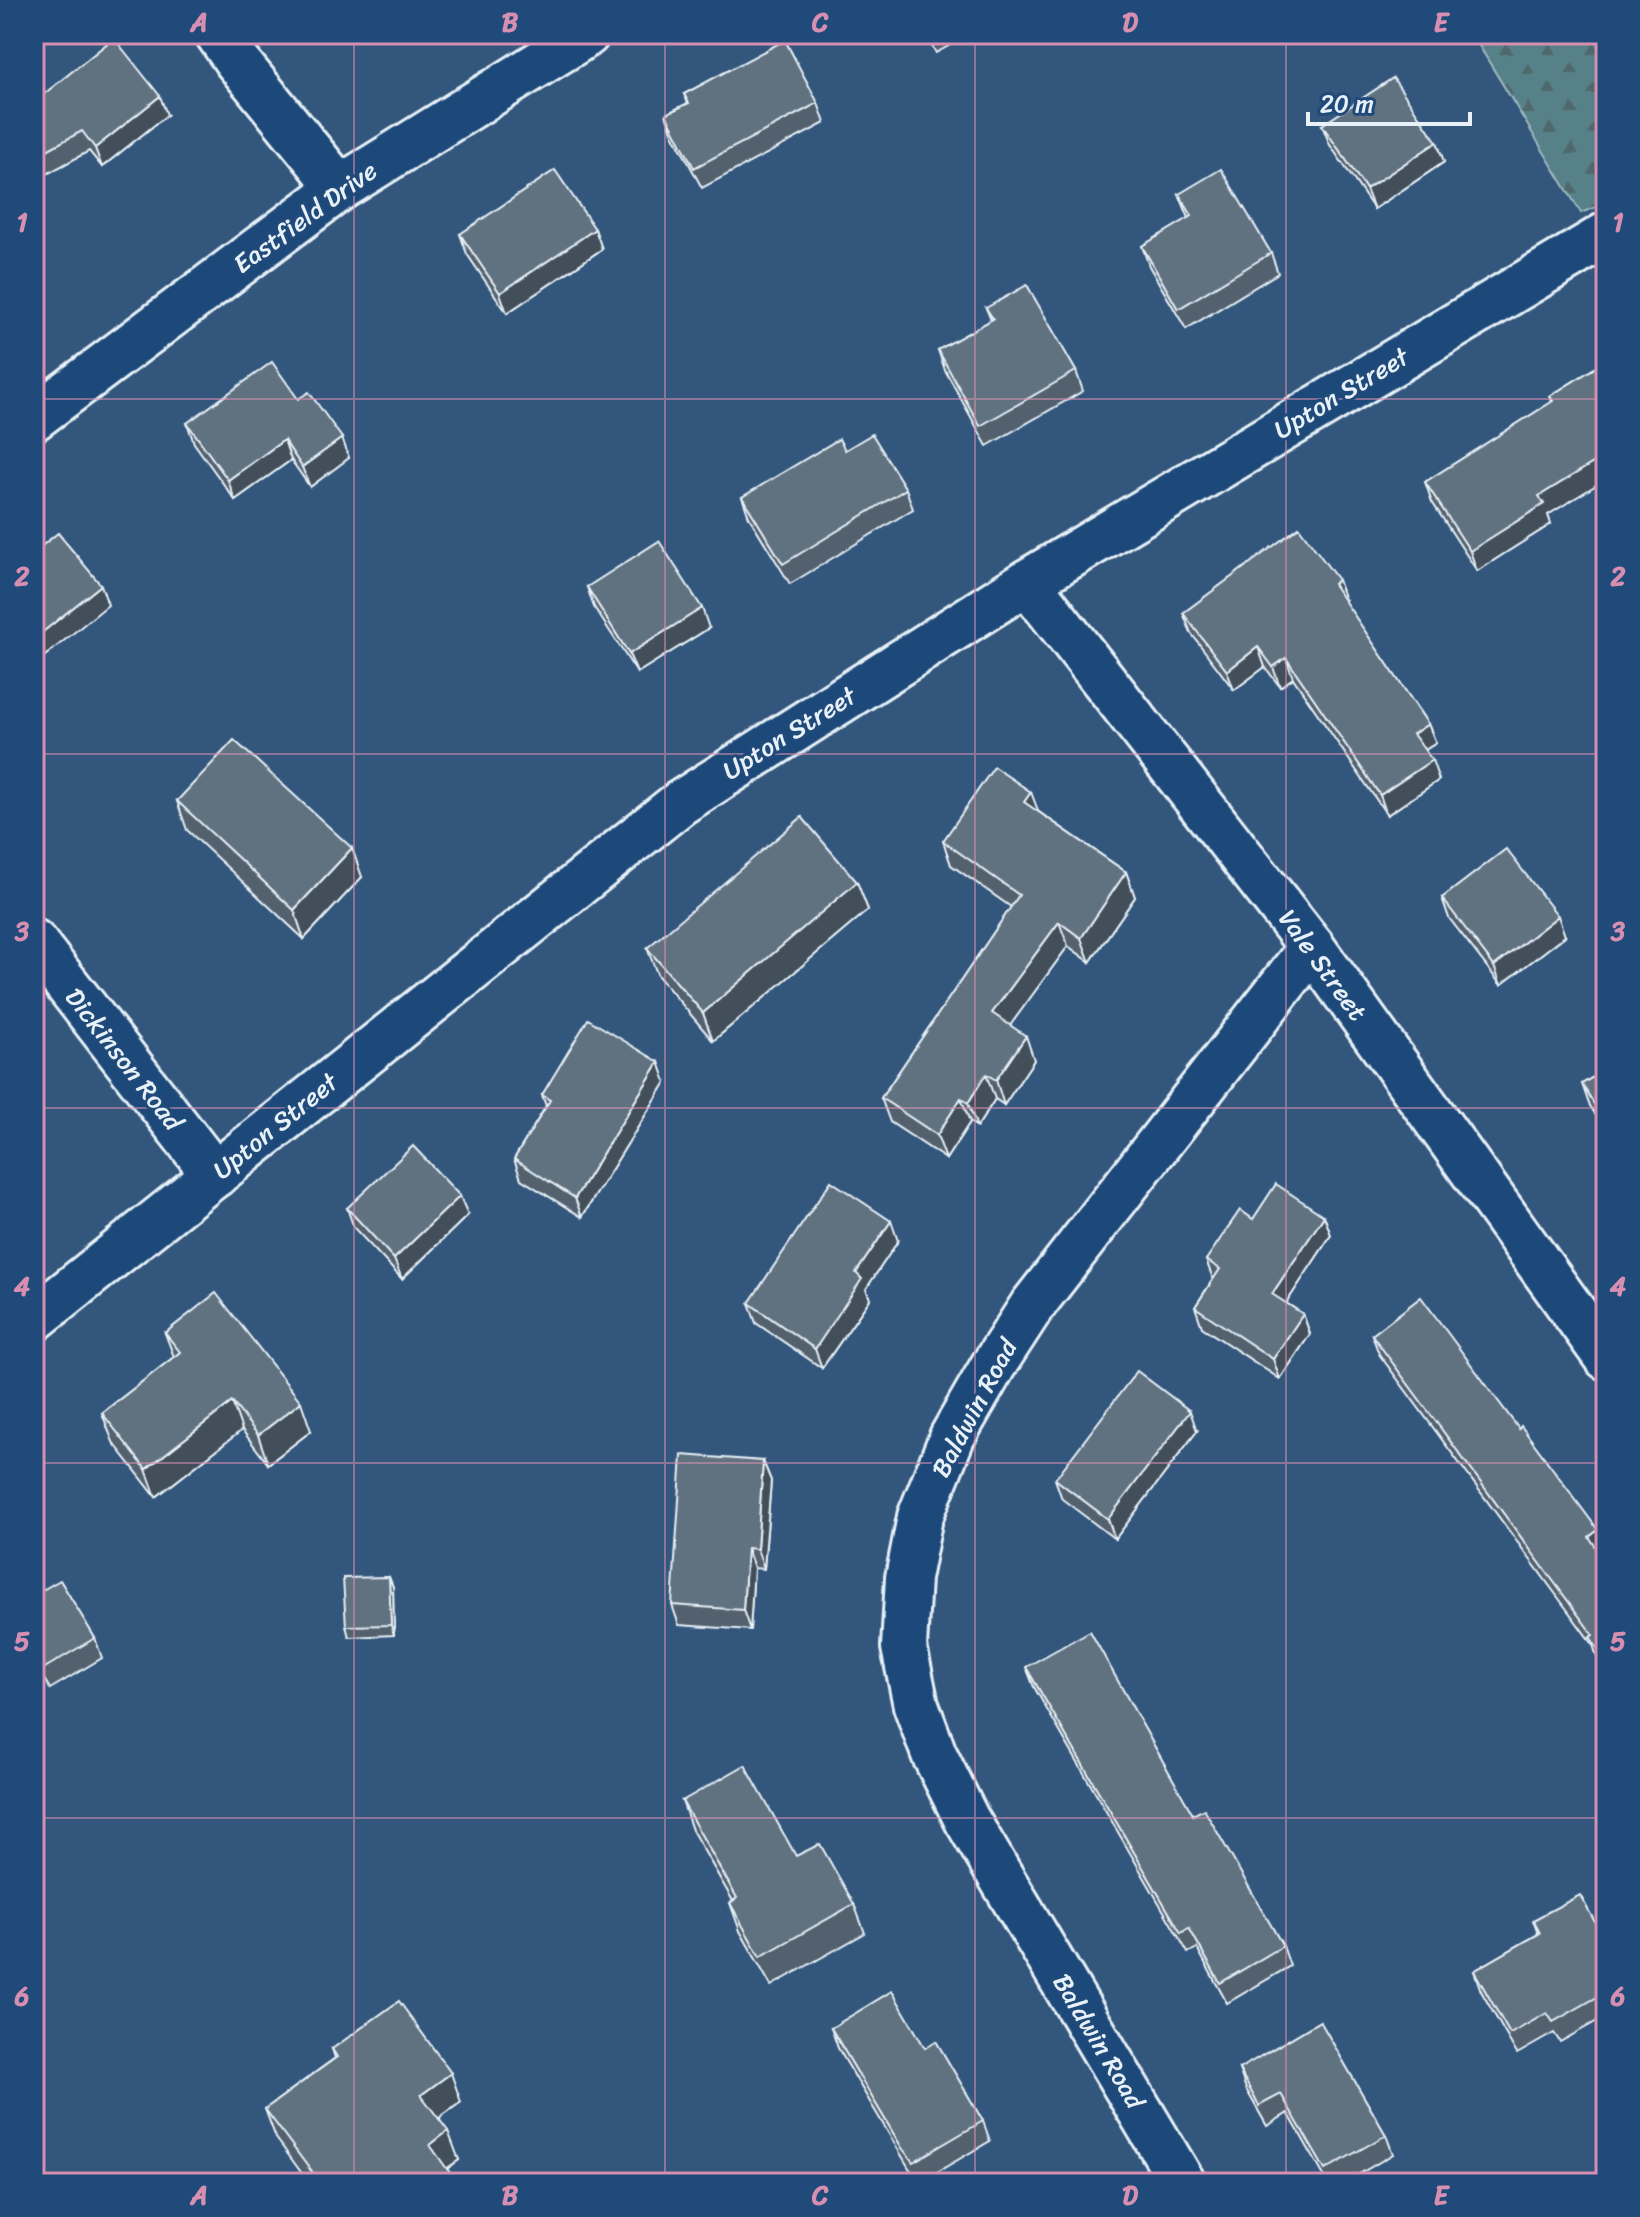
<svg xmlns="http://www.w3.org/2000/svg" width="1640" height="2217" font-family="Sriracha,sans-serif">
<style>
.forest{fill:url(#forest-firs);stroke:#a0b9c0;stroke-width:2}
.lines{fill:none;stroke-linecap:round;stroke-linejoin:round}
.minor-casing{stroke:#e8f1f8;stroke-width:50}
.minor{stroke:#1f4a7a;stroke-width:44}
.wall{fill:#53616e;stroke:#e8f1f8;stroke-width:2}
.shaded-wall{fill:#434f5a;stroke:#e8f1f8;stroke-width:2}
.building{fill:#607180;stroke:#e8f1f8;stroke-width:2}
.grid{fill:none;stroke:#d78fb1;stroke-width:2;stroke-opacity:0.55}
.labels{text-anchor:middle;stroke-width:6;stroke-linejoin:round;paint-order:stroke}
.street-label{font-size:26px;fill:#e8f1f8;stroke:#1f4a7a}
.neatline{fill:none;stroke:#d78fb1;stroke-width:3}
.grid-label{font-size:26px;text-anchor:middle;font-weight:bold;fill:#d78fb1}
</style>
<defs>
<pattern id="forest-firs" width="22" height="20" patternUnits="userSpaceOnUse" patternTransform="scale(2)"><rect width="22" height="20" fill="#578188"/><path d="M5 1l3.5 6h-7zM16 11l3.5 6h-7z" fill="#4f676c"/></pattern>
</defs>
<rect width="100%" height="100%" fill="#32567c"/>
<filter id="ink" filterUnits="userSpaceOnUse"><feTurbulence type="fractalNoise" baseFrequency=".0125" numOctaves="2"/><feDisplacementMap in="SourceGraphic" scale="16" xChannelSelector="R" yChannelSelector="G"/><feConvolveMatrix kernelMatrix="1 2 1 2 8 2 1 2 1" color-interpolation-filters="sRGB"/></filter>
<g filter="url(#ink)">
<!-- forest -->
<polygon class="forest" points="1472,34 1606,34 1606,203 1581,213"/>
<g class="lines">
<defs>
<g id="minor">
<polyline points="218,34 236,60 340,188"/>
<polyline points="34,418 340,188 587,34"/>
<polyline points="1027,582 1312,947 1606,1357"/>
<polyline points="34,942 215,1175"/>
<polyline points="34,1319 680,803 1027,582 1606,235"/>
<polyline points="1183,2183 967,1820 934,1754 916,1705 904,1647 908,1578 920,1517 952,1437 993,1366 1032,1306 1312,947"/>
</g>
</defs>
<!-- minor casing -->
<use href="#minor" class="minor-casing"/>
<!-- minor -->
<use href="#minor" class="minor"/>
</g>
<!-- wall -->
<g class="wall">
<polygon points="925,34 970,34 936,53"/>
<polygon points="684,94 818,103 825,123 702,188 673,134 666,114 688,103"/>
<polygon points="34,102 167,115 102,167 89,151 34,181"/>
<polygon points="1322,125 1437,142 1444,162 1374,209 1330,145"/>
<polygon points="1179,194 1271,253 1278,273 1186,329 1149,266 1142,246 1189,218"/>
<polygon points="595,229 602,249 507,313 467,254 460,234"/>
<polygon points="986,308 1076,371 1083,391 987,446 945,370 938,350 991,320"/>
<polygon points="1606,361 1548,515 1551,524 1477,571 1432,502 1425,482 1552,402 1550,396"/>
<polygon points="298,399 342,438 349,458 310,487 291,460 235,500 194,443 187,423"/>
<polygon points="845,450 906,489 913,509 790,584 749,517 742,497"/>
<polygon points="587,587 709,628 637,673 594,607"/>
<polygon points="1345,600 1344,601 1428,724 1436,743 1425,750 1439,780 1387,815 1293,678 1280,687 1265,667 1234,690 1191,633 1183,613"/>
<polygon points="177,801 362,877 304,939 187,830"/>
<polygon points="1039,812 1126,872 1135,897 1090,962 1068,946 1010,1025 1034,1060 1004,1105 995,1099 977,1127 970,1122 946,1159 890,1122 881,1098 1011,907 951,865 943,841"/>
<polygon points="857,882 868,910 713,1041 658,976 647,948"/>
<polygon points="1442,898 1565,936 1501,985 1449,918"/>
<polygon points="1606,1069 1606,1132 1589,1104 1582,1084"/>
<polygon points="666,1082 582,1217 521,1179 514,1159 546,1106 542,1095"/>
<polygon points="347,1208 468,1215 402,1279 354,1228"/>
<polygon points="1324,1216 1331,1235 1286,1303 1303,1314 1310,1334 1280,1379 1202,1327 1195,1307 1213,1279 1206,1260 1253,1219"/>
<polygon points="898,1241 866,1289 870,1299 822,1368 756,1323 749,1303"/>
<polygon points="165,1333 311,1431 268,1464 242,1430 156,1497 113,1442 102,1413 174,1357"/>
<polygon points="1372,1335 1519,1429 1598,1530 1605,1550 1601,1554 1606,1561 1606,1670 1597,1657 1593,1645 1379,1354"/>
<polygon points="1197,1431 1115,1539 1062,1499 1055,1479"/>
<polygon points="763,1461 771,1481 764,1569 754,1568 750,1630 679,1625 672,1605"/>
<polygon points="389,1577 393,1587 394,1635 349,1637 346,1626"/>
<polygon points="34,1595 95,1638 102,1658 50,1689 34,1662"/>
<polygon points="1026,1667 1193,1815 1283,1946 1290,1966 1227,2003 1197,1948 1188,1953 1034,1687"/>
<polygon points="682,1801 796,1856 854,1904 865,1933 771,1986 740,1931 730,1903 733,1901 692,1830"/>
<polygon points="1533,1920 1606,1942 1606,2016 1560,2042 1554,2033 1517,2054 1481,1991 1474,1971 1538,1934"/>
<polygon points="831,2028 925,2048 983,2121 990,2141 920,2182 909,2168 838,2048"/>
<polygon points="332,2049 461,2102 439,2118 459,2160 447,2169 457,2183 309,2183 276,2138 265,2109 335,2058"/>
<polygon points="1239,2069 1386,2135 1393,2154 1344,2183 1328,2183 1288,2113 1267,2126 1246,2089"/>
</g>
<!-- shaded-wall -->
<g class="shaded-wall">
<polygon points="160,96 167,115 102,167 95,148"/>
<polygon points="1437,142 1444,162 1374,209 1366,189"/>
<polygon points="595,229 602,249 507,313 500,293"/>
<polygon points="342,438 349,458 310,487 302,467"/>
<polygon points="284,440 291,460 235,500 228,480"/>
<polygon points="1606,455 1606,479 1548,515 1551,524 1477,571 1470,551 1539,496"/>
<polygon points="1338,580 1345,600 1340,604 1333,584"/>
<polygon points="101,585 108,605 34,665 34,639"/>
<polygon points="702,608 709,628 637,673 629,654"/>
<polygon points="1258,647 1265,667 1234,690 1227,671"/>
<polygon points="1286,658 1293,678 1280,687 1273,667"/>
<polygon points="1428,724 1436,743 1420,753 1413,734"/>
<polygon points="1432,760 1439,780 1387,815 1380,795"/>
<polygon points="1031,792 1040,816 1024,802"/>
<polygon points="352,848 362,877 304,939 294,910"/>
<polygon points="1126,872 1135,897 1090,962 1081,938"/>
<polygon points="857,882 868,910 713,1041 703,1013"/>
<polygon points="1558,916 1565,936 1501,985 1494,966"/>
<polygon points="1059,922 1068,946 1001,1038 992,1013"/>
<polygon points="1026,1036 1034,1060 1004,1105 996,1080"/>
<polygon points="659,1062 666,1082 582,1217 575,1198"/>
<polygon points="986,1074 995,1099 977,1127 968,1103"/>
<polygon points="961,1098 970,1122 946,1159 937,1135"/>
<polygon points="460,1196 468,1215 402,1279 394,1259"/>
<polygon points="1324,1216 1331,1235 1279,1314 1272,1294"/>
<polygon points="891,1221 898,1241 866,1289 870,1299 822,1368 815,1349 856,1273"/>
<polygon points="1303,1314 1310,1334 1280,1379 1273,1359"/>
<polygon points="232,1402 242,1430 156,1497 146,1469"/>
<polygon points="301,1402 311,1431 268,1464 258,1435"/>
<polygon points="1190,1411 1197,1431 1115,1539 1108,1519"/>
<polygon points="763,1461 771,1481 764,1569 757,1549"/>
<polygon points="1598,1530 1605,1550 1596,1557 1589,1537"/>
<polygon points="747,1548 754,1568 750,1630 743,1610"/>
<polygon points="389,1577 393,1587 394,1635 391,1625"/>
<polygon points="451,2073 461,2102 432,2123 421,2095"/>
<polygon points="448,2131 459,2160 440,2173 430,2145"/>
</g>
<!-- building -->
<g class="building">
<polygon points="114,38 160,96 95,148 82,131 34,157 34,102"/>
<polygon points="785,40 818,103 694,168 666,114 689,103 684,94"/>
<polygon points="1393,78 1437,142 1366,189 1322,125"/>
<polygon points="1221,169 1271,253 1178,309 1142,246 1192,216 1179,194"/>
<polygon points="555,170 595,229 500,293 460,234"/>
<polygon points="1027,285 1076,371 980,426 938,350 993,319 986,308"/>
<polygon points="1606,361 1606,455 1539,496 1544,504 1470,551 1425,482 1553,401 1550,396"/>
<polygon points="272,362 298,399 309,392 342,438 302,467 284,440 228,480 187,423"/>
<polygon points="872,434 906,489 783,564 742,497 839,439 845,450"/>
<polygon points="1299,527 1338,580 1333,584 1428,724 1413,734 1432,760 1380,795 1286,658 1273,667 1258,647 1227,671 1183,613"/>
<polygon points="58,533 101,585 34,639 34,552"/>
<polygon points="659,541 702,608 629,654 587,587"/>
<polygon points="234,740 352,848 294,910 177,801"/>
<polygon points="994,767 1031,792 1024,802 1126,872 1081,938 1059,922 992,1013 1026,1036 996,1080 986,1074 968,1103 961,1098 937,1135 881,1098 1019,895 943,841"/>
<polygon points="802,817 857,882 703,1013 647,948"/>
<polygon points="1506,849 1558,916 1494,966 1442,898"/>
<polygon points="588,1019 659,1062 575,1198 514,1159 550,1100 542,1095"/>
<polygon points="1606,1069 1606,1124 1582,1084"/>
<polygon points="413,1146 460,1196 394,1259 347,1208"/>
<polygon points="831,1181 891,1221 856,1273 862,1279 815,1349 749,1303"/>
<polygon points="1276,1184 1324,1216 1272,1294 1303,1314 1273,1359 1195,1307 1220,1269 1206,1260 1240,1210 1253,1219"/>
<polygon points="216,1293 301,1402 258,1435 232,1402 146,1469 102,1413 180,1352 165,1333"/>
<polygon points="1421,1297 1519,1429 1521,1426 1598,1530 1589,1537 1606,1561 1606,1661 1590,1637 1593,1635 1372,1335"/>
<polygon points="1137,1371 1190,1411 1108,1519 1055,1479"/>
<polygon points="682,1455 763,1461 757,1549 747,1548 743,1610 672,1605"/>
<polygon points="389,1577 391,1625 346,1626 343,1578"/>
<polygon points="60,1580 95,1638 43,1669 34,1654 34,1595"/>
<polygon points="1090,1631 1193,1815 1204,1809 1283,1946 1220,1983 1189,1928 1181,1933 1026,1667"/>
<polygon points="745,1765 796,1856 820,1844 854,1904 760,1957 730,1903 737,1898 682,1801"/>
<polygon points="1580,1895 1606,1942 1606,1992 1553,2022 1547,2013 1510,2034 1474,1971 1540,1933 1533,1920"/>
<polygon points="892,1991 925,2048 936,2041 983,2121 913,2162 902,2148 831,2028"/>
<polygon points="399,2001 451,2073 421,2095 448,2131 430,2145 457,2183 320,2183 265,2109 337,2057 332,2049"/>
<polygon points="1320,2021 1386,2135 1325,2170 1281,2094 1259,2106 1239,2069"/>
</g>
</g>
<!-- grid -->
<path class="grid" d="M354,34V2183M665,34V2183M975,34V2183M1286,34V2183M34,399H1606M34,754H1606M34,1108H1606M34,1463H1606M34,1818H1606"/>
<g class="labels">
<!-- street labels -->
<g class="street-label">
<text transform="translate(305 217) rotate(-36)" y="9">Eastfield Drive</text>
<text transform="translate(1341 393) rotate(-31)" y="9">Upton Street</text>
<text transform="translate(789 733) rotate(-32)" y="9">Upton Street</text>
<text transform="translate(1323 965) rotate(54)" y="9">Vale Street</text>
<text transform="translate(124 1059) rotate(52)" y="9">Dickinson Road</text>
<text transform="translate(275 1126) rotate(-39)" y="9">Upton Street</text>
<text transform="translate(974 1408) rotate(-62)" y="9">Baldwin Road</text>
<text transform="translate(1099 2041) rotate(59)" y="9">Baldwin Road</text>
</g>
</g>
<!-- margin -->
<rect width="1640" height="2217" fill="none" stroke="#1f4a7a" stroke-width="88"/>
<!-- scale -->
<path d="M1308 112v12h162v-12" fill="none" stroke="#e8f1f8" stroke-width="4"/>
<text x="1320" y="112" font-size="24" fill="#e8f1f8" stroke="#1f4a7a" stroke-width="6" paint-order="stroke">20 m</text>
<rect x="44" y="44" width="1552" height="2129" class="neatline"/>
<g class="grid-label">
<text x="199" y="31">A</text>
<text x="510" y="31">B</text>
<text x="820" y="31">C</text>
<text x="1130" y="31">D</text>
<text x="1441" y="31">E</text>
<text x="22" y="231">1</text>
<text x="1618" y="231">1</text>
<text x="22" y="585">2</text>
<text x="1618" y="585">2</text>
<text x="22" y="940">3</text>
<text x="1618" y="940">3</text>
<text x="22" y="1295">4</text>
<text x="1618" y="1295">4</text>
<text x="22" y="1650">5</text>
<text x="1618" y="1650">5</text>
<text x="22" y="2005">6</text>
<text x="1618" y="2005">6</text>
<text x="199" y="2204">A</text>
<text x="510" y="2204">B</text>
<text x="820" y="2204">C</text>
<text x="1130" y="2204">D</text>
<text x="1441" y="2204">E</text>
</g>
</svg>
